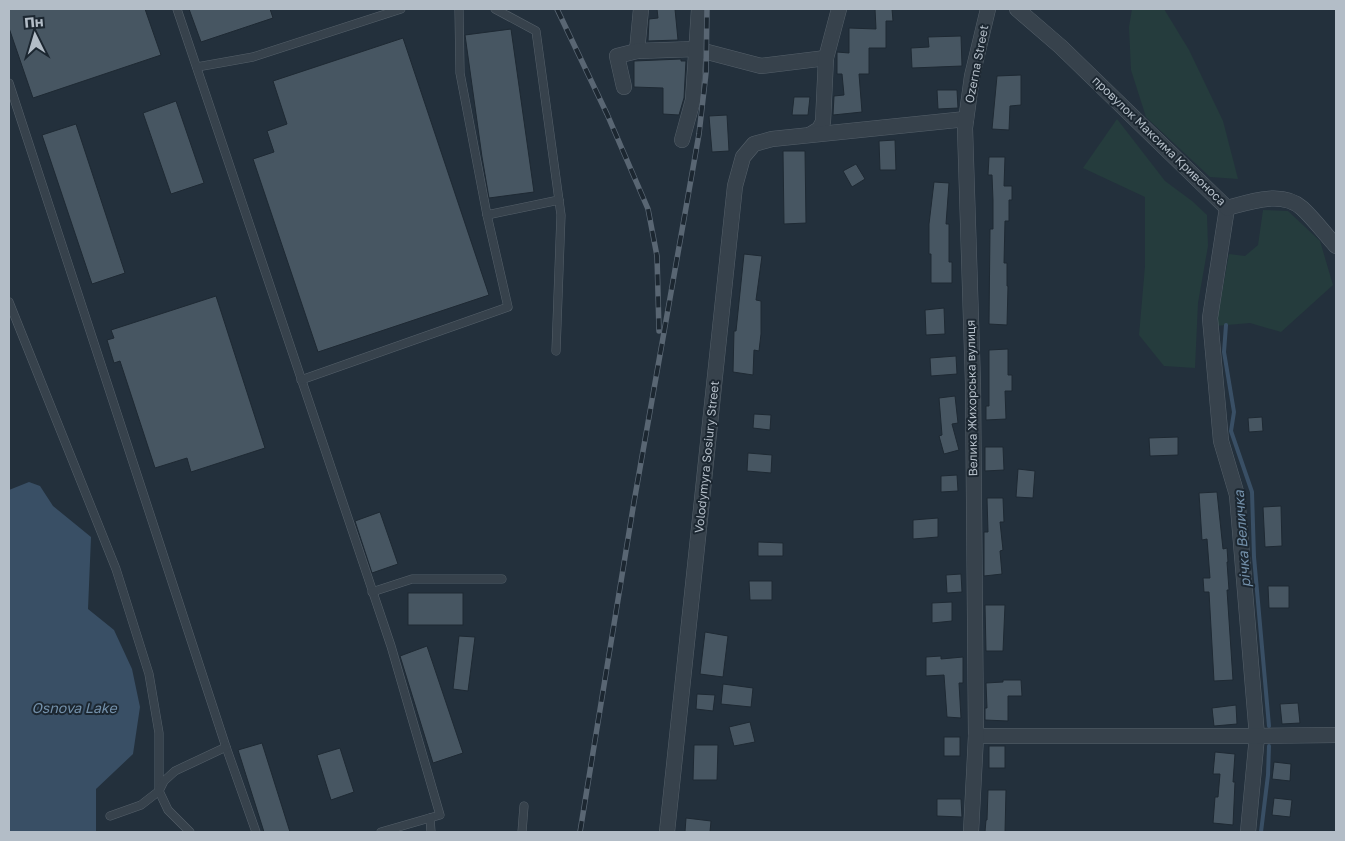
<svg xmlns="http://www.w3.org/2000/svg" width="1345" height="841" font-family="'Golos Text',sans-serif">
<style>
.green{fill:#253c3d}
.water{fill:#394f65}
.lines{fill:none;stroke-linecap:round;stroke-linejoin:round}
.stream{stroke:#394f65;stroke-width:4}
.building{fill:#475662;stroke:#1e2933}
.lane-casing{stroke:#55606a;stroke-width:9}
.street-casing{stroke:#55606a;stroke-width:16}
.lane{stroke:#37424c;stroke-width:8}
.street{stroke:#37424c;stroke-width:15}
.rail-casing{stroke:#596673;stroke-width:5.5}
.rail{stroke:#1c2731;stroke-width:4;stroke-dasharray:11;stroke-linecap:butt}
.labels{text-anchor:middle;stroke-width:4;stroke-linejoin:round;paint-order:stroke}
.street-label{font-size:12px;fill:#b3bdc7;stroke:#1c2731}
.water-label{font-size:14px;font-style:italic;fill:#7390aa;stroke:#1c2731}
</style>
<rect width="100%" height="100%" fill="#23303c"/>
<!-- green -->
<g class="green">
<polygon points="1132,9 1164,9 1189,50 1223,121 1238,179 1210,177 1146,117 1131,70 1129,27"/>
<polygon points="1117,119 1165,181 1192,201 1207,215 1208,246 1198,303 1195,368 1164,366 1139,335 1145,266 1145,197 1083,168"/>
<polygon points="1263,210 1288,211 1320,241 1333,285 1281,332 1250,323 1216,326 1229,254 1245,256 1258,245"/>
</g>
<!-- water -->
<polygon class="water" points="29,482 40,486 53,506 91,537 88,609 114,630 132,669 140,707 133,754 96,789 96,832 9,832 9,490"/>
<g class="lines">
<!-- stream -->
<g class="stream">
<polyline points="1226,325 1224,352 1234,412 1231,431 1252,492 1254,557 1269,726"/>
<polyline points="1261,832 1268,775 1269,746"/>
</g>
</g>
<!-- building -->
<g class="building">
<polygon points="9,9 145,9 161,55 33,98 9,28"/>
<polygon points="189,9 270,9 273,18 201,42"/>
<polygon points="657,9 675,9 678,40 648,41 649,19 658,18"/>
<polygon points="875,9 892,9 893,21 886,21 886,48 869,48 869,74 859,74 862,112 833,115 834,96 844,95 842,74 837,74 837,52 849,53 849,28 876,29"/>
<polygon points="511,29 534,192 489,198 482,157 465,35"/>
<polygon points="961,36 962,66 912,68 911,48 929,47 928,37"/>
<polygon points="403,38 489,295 318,352 253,159 274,152 267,131 287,124 273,81"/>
<polygon points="681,59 681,61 686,61 684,98 679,115 663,114 663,88 634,87 634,61"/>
<polygon points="1021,75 1021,105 1010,106 1009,130 992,129 997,76"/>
<polygon points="937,90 957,90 958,108 938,109"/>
<polygon points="794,97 810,97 808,115 792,115"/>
<polygon points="176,101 204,183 171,194 143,113"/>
<polygon points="727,115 729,151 712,152 709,116"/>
<polygon points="76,124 125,273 92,284 42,135"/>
<polygon points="895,140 896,170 880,170 879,141"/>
<polygon points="783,151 805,151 806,223 784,224"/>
<polygon points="989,157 1005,157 1004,186 1012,186 1012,200 1009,200 1009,221 1005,221 1004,263 1007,263 1007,286 1008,286 1007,325 989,324 990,229 993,229 993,200 992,175 988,175"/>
<polygon points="856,164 865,179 852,187 843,171"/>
<polygon points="934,182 949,183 946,224 949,224 949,262 952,262 952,283 931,283 931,254 929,254 929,224"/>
<polygon points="744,254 762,256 756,300 761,301 761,334 759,351 754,350 753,375 733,372 734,331 736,331"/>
<polygon points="216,296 265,448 191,472 187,458 155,468 120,361 114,363 107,340 114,338 111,330"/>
<polygon points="944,308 945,334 926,335 925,310"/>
<polygon points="1008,349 1008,375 1012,375 1012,391 1005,391 1006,419 986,420 986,406 989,406 989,350"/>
<polygon points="956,356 957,374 931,376 930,358"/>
<polygon points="955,396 958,423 952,424 959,450 944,454 939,436 942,435 939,398"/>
<polygon points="754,414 771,415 770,430 753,428"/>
<polygon points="1262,417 1263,431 1249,432 1248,418"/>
<polygon points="1178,437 1178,455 1150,456 1149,438"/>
<polygon points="985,447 1003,447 1004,470 985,471"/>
<polygon points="748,453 772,455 771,473 747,471"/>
<polygon points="1018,469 1035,471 1033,498 1016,497"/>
<polygon points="957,475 958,491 941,492 941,476"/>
<polygon points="1217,492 1223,549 1227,548 1228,562 1227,562 1229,590 1227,590 1233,680 1214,681 1209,592 1204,592 1203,578 1210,578 1207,539 1202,540 1199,493"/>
<polygon points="987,498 1003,498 1004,522 1000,522 1003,550 1000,551 1002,574 984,576 984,532 988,532"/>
<polygon points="1281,506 1282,546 1265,547 1263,507"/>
<polygon points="380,512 398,564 372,573 355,521"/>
<polygon points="938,518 938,537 913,539 913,520"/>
<polygon points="758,542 783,543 783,556 758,556"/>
<polygon points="961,574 962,592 947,593 946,575"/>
<polygon points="749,581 772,581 772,600 750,600"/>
<polygon points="1268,586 1289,586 1289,608 1269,608"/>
<rect x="408" y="593" width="55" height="32"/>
<polygon points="952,602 952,621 932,623 932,603"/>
<polygon points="985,605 1005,605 1003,651 986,651"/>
<polygon points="705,632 728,636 723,677 700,674"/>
<polygon points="459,636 475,637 468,691 453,689"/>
<polygon points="427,646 463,753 433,763 400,656"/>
<polygon points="941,656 941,659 963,657 963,683 959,683 961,718 947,717 944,675 926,676 926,657"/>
<polygon points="1003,680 1021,680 1022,696 1008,696 1008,721 985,720 985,708 987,708 986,683 1003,682"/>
<polygon points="723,684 753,688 751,707 721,704"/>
<polygon points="697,694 715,695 713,711 696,709"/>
<polygon points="1298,703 1300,723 1282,724 1280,704"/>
<polygon points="1236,705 1237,724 1214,726 1212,708"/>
<polygon points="750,722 755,742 734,746 729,727"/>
<rect x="944" y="737" width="16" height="19"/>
<polygon points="262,743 290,832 264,832 238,750"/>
<polygon points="694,745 718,745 717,780 693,780"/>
<rect x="989" y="746" width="16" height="22"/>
<polygon points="340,748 354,792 331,800 317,755"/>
<polygon points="1215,752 1235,754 1233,782 1235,782 1233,825 1213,823 1215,797 1218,797 1220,774 1213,774"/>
<polygon points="1274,762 1291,764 1290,781 1272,779"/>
<polygon points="988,790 1006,790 1005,832 985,832 986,820 987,820"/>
<polygon points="1274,798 1292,800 1290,817 1272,815"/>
<polygon points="937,799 961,799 962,817 937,816"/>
<polygon points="686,818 711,821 710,832 685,832"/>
</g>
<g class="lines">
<defs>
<g id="lane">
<polyline points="177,9 391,646 440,815 381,832"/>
<polyline points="459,9 460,73 487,215"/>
<polyline points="495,9 536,31 561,215 556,351"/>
<polyline points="197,67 253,57 401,9"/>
<polyline points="9,83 226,747 256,832"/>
<polyline points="9,302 116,569 149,674 159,733 159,791 168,810 190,832"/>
<polyline points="301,380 508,307 487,215 559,200"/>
<polyline points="372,592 412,579 502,579"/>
<polyline points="110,816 141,805 159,791 164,781 175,771 226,747"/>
<polyline points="430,818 431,832"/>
<polyline points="522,832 524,806"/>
</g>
<g id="street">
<polyline points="1017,9 1061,47 1227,208"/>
<polyline points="637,51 641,9"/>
<polyline points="624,87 617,56 637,51 696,49 761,66 826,58"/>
<polyline points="811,134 819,129 823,122 826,58 839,9"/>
<polyline points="682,140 693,100 699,9"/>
<polyline points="1227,208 1210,318 1221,441 1237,495 1257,736 1248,832"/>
<path d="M1227,208C1249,202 1282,190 1302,208C1314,219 1325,234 1336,246"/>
<polyline points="976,736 1257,736 1336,735"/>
<polyline points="667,832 735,186 743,157 754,144 772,139 966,119"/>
<polyline points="971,832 976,736 973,384 965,128 972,76 988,9"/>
</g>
</defs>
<!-- lane casing -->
<use href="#lane" class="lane-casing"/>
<!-- street casing -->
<use href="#street" class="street-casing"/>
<!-- lane -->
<use href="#lane" class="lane"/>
<!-- street -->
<use href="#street" class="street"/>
<defs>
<g id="rail">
<polyline points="557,9 607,114 648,209 657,256 659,331"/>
<polyline points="580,832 634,502 699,134 706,73 707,9"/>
</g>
</defs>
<!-- rail casing -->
<use href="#rail" class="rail-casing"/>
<!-- rail -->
<use href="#rail" class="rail"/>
</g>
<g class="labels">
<!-- street labels -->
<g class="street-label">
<text transform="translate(977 64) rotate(-79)" y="4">Ozerna Street</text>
<text transform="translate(1159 141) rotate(44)" y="4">провулок Максима Кривоноса</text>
<text transform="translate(972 398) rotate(-91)" y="4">Велика Жихорська вулиця</text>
<text transform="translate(707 457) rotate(-84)" y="4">Volodymyra Sosiury Street</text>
</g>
<!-- water labels -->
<g class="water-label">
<text transform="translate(1242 539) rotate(-94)" y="5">річка Величка</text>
<text x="74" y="713">Osnova Lake</text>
</g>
</g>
<!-- border -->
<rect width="1345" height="841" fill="none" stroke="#b3bdc7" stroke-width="20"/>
<!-- north arrow -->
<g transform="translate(35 35) rotate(355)" stroke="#1c2731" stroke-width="4" paint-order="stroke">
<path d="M0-4L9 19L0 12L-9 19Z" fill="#b3bdc7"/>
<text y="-8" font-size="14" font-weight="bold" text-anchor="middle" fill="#b3bdc7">Пн</text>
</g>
</svg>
